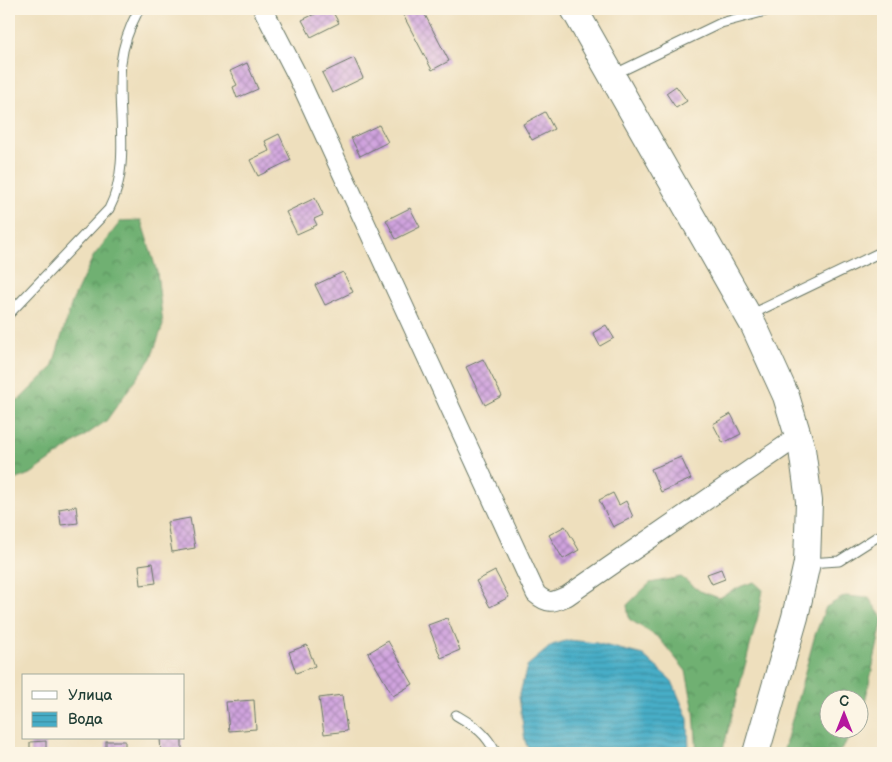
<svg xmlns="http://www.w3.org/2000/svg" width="892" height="762" font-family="'Balsamiq Sans',sans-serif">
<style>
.forest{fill:url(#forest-crowns);stroke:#477653}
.water{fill:url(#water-rules);stroke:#33757e}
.building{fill:url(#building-cross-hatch)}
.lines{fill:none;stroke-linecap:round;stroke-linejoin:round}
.lane-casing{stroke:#677664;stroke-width:11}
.street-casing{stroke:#677664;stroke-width:21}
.secondary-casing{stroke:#677664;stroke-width:28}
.lane{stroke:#fff;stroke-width:9}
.street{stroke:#fff;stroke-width:19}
.secondary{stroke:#fff;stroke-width:26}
</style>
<defs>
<pattern id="forest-crowns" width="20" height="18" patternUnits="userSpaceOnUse" patternTransform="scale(1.25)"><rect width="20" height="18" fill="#6fb072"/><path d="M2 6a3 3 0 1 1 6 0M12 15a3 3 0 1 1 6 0" fill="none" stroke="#5b905e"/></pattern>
<pattern id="water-rules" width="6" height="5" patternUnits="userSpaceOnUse" patternTransform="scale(1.25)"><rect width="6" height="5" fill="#47adc7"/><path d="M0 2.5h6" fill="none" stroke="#3b8ea2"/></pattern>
<pattern id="building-cross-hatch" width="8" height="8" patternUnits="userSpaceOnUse" patternTransform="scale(1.25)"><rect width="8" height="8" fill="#d0a3de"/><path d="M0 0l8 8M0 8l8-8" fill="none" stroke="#a886b5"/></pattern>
</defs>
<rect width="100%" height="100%" fill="#fcf5e5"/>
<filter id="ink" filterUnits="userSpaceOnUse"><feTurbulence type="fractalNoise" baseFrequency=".02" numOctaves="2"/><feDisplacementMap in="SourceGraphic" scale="10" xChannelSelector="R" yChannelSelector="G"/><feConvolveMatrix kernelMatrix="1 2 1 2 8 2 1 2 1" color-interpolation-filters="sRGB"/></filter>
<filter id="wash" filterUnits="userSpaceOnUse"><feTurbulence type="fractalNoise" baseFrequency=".0096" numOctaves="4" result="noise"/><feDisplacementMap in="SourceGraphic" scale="20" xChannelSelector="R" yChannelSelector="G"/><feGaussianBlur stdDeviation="1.12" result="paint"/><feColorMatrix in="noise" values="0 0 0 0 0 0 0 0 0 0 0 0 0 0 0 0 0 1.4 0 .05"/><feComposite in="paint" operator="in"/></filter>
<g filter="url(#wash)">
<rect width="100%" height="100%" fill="#eedfbd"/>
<!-- forest -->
<g class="forest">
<polygon points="141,220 157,272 163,325 151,358 106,421 32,473 9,482 9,403 20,399 52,368 72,302 93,257 121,221"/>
<polygon points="681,577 700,591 719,598 742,586 754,582 763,590 758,616 722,753 697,753 694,711 686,671 659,638 629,619 627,605 650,583"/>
<polygon points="845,596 869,598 883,619 860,725 860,700 830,700 830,730 856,730 838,753 783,753 815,635 826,607"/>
</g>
<!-- water -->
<polygon class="water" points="569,640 596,643 643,655 672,681 688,719 689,753 530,753 525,741 519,697 527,666 552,645"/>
<g id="blocks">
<!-- building -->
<g class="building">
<polygon points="325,9 331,9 339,23 311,37 302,20"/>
<polygon points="400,9 422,9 449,61 432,70"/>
<polygon points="354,58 363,78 332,93 322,73"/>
<polygon points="247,63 258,89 237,98 233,87 237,85 230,71"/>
<polygon points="676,86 687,101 676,108 666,93"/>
<polygon points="545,112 554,129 532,140 523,124"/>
<polygon points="379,125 388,142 360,156 351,138"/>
<polygon points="279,134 291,160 258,176 250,160 269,151 265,141"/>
<polygon points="315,198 323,215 314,219 317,225 297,234 286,212"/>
<polygon points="410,208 420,227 396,239 386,220"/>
<polygon points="343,272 353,292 325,305 315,285"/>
<polygon points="606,325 614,338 600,346 593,333"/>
<polygon points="483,359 502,396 485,405 466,367"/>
<polygon points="731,414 741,434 723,443 713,424"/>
<polygon points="681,457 691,479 661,492 651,469"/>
<polygon points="613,493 619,505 626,501 633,517 613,527 599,500"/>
<polygon points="76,506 78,523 61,525 59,509"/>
<polygon points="190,518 195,548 172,552 167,522"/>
<polygon points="565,526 579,550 563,559 549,535"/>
<polygon points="153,563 156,583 141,585 139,565"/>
<polygon points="721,569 725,579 712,584 707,574"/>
<polygon points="495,571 509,597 490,607 476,581"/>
<polygon points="447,618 460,650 441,658 428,625"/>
<polygon points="388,641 413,684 393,696 368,653"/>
<polygon points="307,645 315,666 296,673 289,652"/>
<polygon points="342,695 347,731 324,734 319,698"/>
<polygon points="254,700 256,729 229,731 226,702"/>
<polygon points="160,738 182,738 182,753 161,753"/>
<polygon points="46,741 46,753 30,753 30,742"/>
<rect x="106" y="741" width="19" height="12"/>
</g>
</g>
</g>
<g filter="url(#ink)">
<use href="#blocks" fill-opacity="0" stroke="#677664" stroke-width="1"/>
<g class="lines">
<defs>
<g id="lane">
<polyline points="615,74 721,23 773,9"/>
<path d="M9,314L109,209C132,165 116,111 121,63C123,44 130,26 139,9"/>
<polyline points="750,315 883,251"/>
<polyline points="809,563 839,561 883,533"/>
<path d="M456,715C476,727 485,732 496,753"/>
</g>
<path id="street" d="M263,9L298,77L536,594C549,605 553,602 567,596L799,436"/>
<polyline id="secondary" points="574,9 754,326 786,396 802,449 809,501 807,563 795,617 756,753"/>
</defs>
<!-- lane casing -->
<use href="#lane" class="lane-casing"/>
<!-- street casing -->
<use href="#street" class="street-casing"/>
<!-- secondary casing -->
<use href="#secondary" class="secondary-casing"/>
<!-- lane -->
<use href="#lane" class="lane"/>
<!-- street -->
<use href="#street" class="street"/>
<!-- secondary -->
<use href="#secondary" class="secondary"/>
</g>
</g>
<!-- margin -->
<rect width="892" height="762" fill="none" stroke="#fcf5e5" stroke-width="30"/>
<!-- legend -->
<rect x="22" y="674" width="162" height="65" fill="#fcf5e5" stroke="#a4ab9e"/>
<rect x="32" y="691" width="25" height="8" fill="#ffffff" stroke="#a4ab9e"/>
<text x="68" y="700" font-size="15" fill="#1f3d34">Улица</text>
<rect x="32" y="712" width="25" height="15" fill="url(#water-rules)" stroke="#a4ab9e"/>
<text x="68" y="724" font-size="15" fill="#1f3d34">Вода</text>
<!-- north arrow -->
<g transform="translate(844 714)"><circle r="24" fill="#fcf5e5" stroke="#a4ab9e"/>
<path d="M0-4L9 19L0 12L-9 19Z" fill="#b5179e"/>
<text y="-8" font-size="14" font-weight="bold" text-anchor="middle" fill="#1f3d34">С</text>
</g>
</svg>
